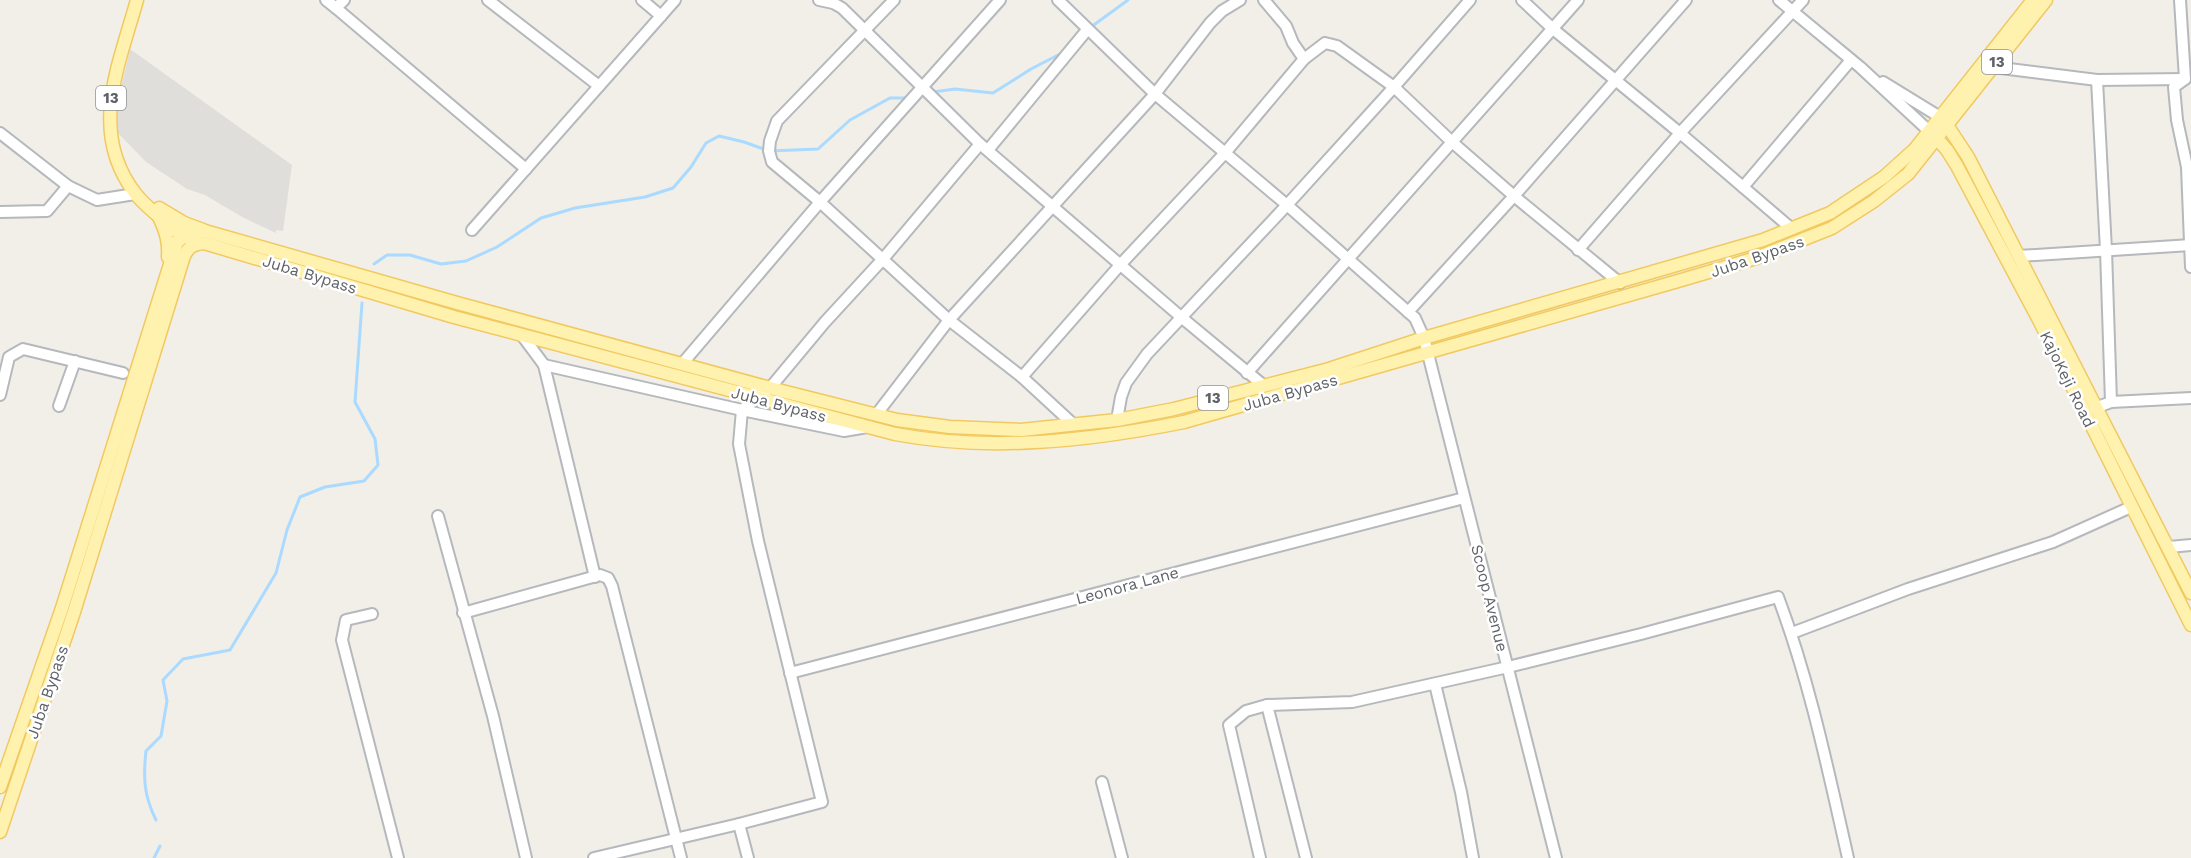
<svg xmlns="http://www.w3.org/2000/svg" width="2191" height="858" font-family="'Work Sans',sans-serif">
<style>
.industrial{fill:#e0deda}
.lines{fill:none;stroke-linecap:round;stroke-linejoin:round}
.stream{stroke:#aadaff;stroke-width:3}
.minor-casing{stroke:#b5b8bc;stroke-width:14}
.major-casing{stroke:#f2c960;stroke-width:15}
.minor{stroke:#fff;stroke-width:10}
.major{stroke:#fff2af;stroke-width:12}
.labels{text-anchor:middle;stroke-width:5;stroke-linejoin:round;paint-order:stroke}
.shield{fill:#fff;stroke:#8f9295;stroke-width:1.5}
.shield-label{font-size:15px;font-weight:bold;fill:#5f6368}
.street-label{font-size:16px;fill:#5f6368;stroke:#fff}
</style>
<rect width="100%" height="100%" fill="#f1efe8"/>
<!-- industrial -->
<polygon class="industrial" points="130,49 292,165 283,231 276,230 276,233 244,218 205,195 187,189 146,162 116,131 117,105"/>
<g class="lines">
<!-- stream -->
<g class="stream">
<polyline points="1091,27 1128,0"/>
<polyline points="933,92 955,89 993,93 1031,69 1062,53"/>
<polyline points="374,264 387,255 410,255 441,264 466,261 497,247 541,218 575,208 645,197 673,188 691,167 706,143 719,136 744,142 769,151 818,149 850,120 890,98 909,98"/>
<path d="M156,820C144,796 143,778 146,751L161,736L167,701L163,680L183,659L230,650L276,573L287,530L300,497L325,487L364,481L378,465L375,439L355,402L362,303"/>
<polyline points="154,858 160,846"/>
</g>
<defs>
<g id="minor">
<polyline points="326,0 336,8 344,0"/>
<polyline points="488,0 599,86"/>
<polyline points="642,0 661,16"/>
<polyline points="819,0 833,3 842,8 980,144 1181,317 1263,385"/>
<polyline points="894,0 777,121 770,141 769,151 772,162 820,202 949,320 1022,377 1074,425"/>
<polyline points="1058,0 1155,94 1287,205 1415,318 1424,338 1556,858"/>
<polyline points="1264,0 1286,26 1293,43 1304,59"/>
<polyline points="1522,0 1553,29 1680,133 1792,229"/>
<polyline points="1779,0 1860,67 1929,131"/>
<polyline points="2180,0 2185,79 2174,87 2177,120 2187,167 2191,267"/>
<polyline points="336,8 526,169"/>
<polyline points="1993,67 2097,80 2185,79"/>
<polyline points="1883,82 1940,117"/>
<polyline points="0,133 68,186 97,200 135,194"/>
<polyline points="988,150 1087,30"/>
<polyline points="1743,187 1851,60"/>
<polyline points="0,212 47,211 68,186"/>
<polyline points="472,230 675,0"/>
<polyline points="1578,250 1680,133 1803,0"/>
<polyline points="2019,256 2191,245"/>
<polyline points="1408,312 1514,196 1686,0"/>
<polyline points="521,334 544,365 595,577"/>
<polyline points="682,364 820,202 1000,0"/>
<polyline points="544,365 742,410 844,431 867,427"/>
<polyline points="1247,373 1578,0"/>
<polyline points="1022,377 1120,265 1225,153 1304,59 1325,43 1337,46 1394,87 1452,142 1514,196 1620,283"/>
<polyline points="0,395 9,357 23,349 123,373"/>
<polyline points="2111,402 2191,398"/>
<polyline points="59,406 75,361"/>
<polyline points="2095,408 2111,402 2106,250 2097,80"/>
<polyline points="876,415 949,320 1155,94 1210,23 1222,11 1240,0"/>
<polyline points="1117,420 1121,397 1126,383 1147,354 1287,205 1394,87 1470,0"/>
<polyline points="438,516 493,716 526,858"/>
<polyline points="2169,547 2191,545"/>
<polyline points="463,613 600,575 608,578 612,586 681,858"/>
<polyline points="372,614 346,620 342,640 398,858"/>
<polyline points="1792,633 1908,589 2053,542 2131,507"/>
<polyline points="790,673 1464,498"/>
<polyline points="1435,684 1461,792 1473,858"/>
<polyline points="1267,705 1306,858"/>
<polyline points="1102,782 1122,858"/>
<polyline points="739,824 748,858"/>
<polyline points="594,858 739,824 822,802 758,541 739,444 742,410 770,388 825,322 883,259 980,144"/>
<path d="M1260,858L1229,725L1246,711L1267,705L1352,702L1508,667L1641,634L1778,597C1810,682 1828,770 1848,858"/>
</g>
<g id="major">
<path d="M137,0C119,65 88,132 135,193C147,209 167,222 182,236L190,238"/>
<polyline points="1945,122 1968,157 2191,593"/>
<polyline points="1932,133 1947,150 1957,166 2040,322 2191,625"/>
<polyline points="159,208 184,223 203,230"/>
<path d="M160,219C166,232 169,242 168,257"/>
<polyline points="0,787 62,608 177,242 188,233 205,231 457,303 770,388 897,420 950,427 1021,430 1117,420 1174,409 1329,369 1424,338 1763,240 1830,213 1884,177 1915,149 2033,0"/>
<path d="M0,832L74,612L184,256C189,246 194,244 204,243L454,317L895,434C991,452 1089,441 1184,422L1678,281L1756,258L1832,228L1874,201L1908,174L2046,0"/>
</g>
</defs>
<!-- minor casing -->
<use href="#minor" class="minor-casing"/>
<!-- major casing -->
<use href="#major" class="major-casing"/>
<!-- minor -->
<use href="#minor" class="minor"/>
<!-- major -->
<use href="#major" class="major"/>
</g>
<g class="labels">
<!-- shield labels -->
<g class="shield">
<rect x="1982" y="50" width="30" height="24" rx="4.5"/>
<rect x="96" y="86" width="30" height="24" rx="4.5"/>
<rect x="1198" y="386" width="30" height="24" rx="4.5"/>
</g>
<g class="shield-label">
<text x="1997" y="67">13</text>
<text x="111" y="103">13</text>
<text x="1213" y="403">13</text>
</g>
<!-- street labels -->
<g class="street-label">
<text transform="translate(1757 256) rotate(-19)" y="6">Juba Bypass</text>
<text transform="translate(310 274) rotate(17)" y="6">Juba Bypass</text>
<text transform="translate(2068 379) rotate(64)" y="6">KajoKeji Road</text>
<text transform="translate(1290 392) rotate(-16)" y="6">Juba Bypass</text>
<text transform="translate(779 404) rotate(15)" y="6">Juba Bypass</text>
<text transform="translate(1127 585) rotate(-15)" y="6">Leonora Lane</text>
<text transform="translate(1490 598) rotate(76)" y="6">Scoop Avenue</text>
<text transform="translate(47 692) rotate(-71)" y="6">Juba Bypass</text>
</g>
</g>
</svg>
